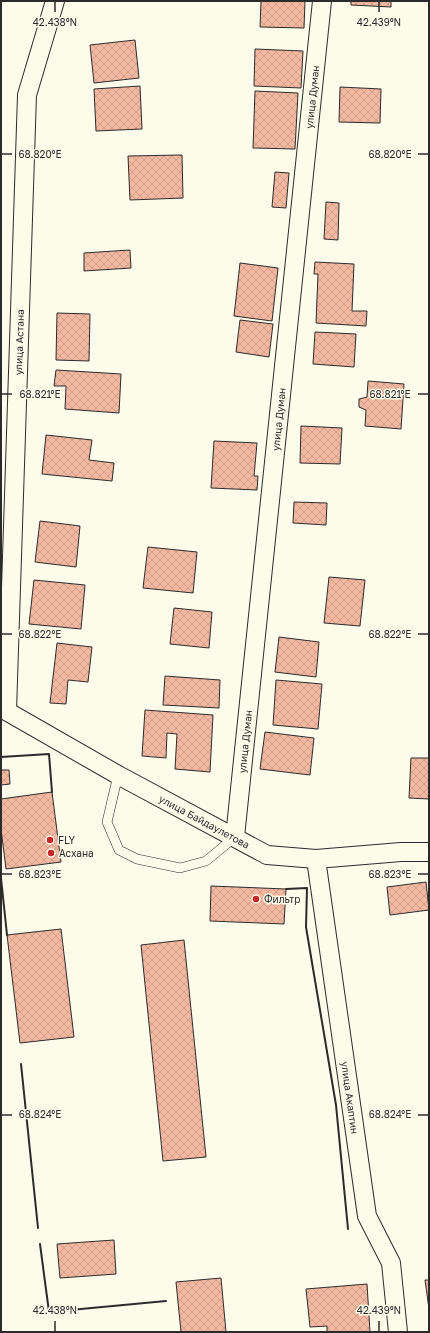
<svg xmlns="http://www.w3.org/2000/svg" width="430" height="1333" font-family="'Golos Text',sans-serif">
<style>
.building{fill:url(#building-cross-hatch);stroke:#2b2b2b}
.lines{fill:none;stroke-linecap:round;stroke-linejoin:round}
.lane-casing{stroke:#2b2b2b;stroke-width:10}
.street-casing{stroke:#2b2b2b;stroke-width:20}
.lane{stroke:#fdfbea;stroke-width:9}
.street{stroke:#fdfbea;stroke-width:18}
.wall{stroke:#2b2b2b;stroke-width:2}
.ticks{fill:none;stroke:#2b2b2b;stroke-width:1.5}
.poi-dot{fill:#c62828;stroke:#fdfbea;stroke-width:1.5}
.labels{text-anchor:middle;stroke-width:3;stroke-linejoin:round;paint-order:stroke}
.street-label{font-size:10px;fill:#2b2b2b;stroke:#fdfbea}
.poi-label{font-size:10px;fill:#2b2b2b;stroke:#fdfbea;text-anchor:start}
.ticks-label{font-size:10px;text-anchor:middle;fill:#2b2b2b;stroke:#fdfbea;stroke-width:3;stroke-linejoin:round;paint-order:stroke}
</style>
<defs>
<pattern id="building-cross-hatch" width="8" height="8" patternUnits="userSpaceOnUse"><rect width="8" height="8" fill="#f2b8a0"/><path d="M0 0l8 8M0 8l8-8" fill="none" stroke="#d09e8a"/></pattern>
</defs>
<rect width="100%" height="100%" fill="#fdfbea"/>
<!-- building -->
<g class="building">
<polygon points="261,1 305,1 304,28 260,27"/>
<polygon points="351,1 391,1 391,7 351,5"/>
<polygon points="135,40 139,78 94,83 90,45"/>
<polygon points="255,49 303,51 301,88 254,86"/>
<polygon points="140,86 142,129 96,131 94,89"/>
<polygon points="340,87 381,89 380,123 339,122"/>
<polygon points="255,91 298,93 295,149 253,148"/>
<polygon points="182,155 183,198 130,200 128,156"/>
<polygon points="275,172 289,173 286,208 272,207"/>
<polygon points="326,202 339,203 338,240 324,239"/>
<polygon points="130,250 131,268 84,271 84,253"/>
<polygon points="315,262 354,264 352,311 367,311 366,326 316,323 318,274 314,274"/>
<polygon points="240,263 278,268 272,321 234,316"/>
<polygon points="57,313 90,314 89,361 56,360"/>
<polygon points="240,320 273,324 269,357 236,352"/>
<polygon points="315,332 356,334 354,367 313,364"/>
<polygon points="56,370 121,374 119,413 65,409 66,386 54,386"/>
<polygon points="368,381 404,384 401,429 365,426 366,410 359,407 359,399 367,397"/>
<polygon points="301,426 342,428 340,464 300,463"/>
<polygon points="46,435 92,440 89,460 114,463 112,481 42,474"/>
<polygon points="214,441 257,443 254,476 258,476 257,490 211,488"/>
<polygon points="294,502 327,503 326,525 293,523"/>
<polygon points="40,521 80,526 76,567 35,562"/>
<polygon points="148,547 197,552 193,593 143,588"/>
<polygon points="329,577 365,580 360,626 324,623"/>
<polygon points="34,580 85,585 81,629 29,624"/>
<polygon points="174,608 212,612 209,648 170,644"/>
<polygon points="279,637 319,642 316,677 275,672"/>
<polygon points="57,643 92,647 88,682 68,680 66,704 50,703"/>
<polygon points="165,676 220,680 219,708 163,705"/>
<polygon points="276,680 322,684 318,729 273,725"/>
<polygon points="145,710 213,715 210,772 175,769 177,734 167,733 166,758 142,756"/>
<polygon points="265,732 314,738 310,775 260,769"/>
<polygon points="411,758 429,758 429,799 409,798"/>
<polygon points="1,770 9,770 10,784 1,785"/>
<polygon points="52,792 61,862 6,869 1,829 1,799"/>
<polygon points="426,882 429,910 390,915 387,887"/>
<polygon points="211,886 286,889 284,924 210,921"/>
<polygon points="61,929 74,1037 20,1043 7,935"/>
<polygon points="184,940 206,1157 163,1161 141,945"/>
<polygon points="114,1240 116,1274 60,1278 57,1244"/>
<polygon points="221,1278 226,1332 181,1332 176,1282"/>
<polygon points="425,1280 429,1280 429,1309"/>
<polygon points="367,1284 370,1332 327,1332 327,1326 310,1327 306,1289"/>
</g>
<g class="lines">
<defs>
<polyline id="lane" points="118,775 107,822 119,850 137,859 180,868 206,861 235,837"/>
<g id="street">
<path id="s1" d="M1,708L118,775L267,855L316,859L401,852H429"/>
<path id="s2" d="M7,711L27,95L55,1"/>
<path id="s3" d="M235,837L322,1"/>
<path id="s4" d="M316,859L367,1216L391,1263L398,1332"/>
</g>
</defs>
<!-- lane casing -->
<use href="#lane" class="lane-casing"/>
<!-- street casing -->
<use href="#street" class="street-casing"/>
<!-- lane -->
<use href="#lane" class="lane"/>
<!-- street -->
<use href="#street" class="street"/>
<!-- wall -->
<g class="wall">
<polyline points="1,757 49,754 52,792"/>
<polyline points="1,878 7,935"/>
<polyline points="286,889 307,888 306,927 336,1105 348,1229"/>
<polyline points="21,1064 38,1228"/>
<polyline points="40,1244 49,1312 166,1301"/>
</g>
</g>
<!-- ticks -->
<path class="ticks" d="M55,2V12M379,2V12M2,154H12M418,154H428M2,394H12M418,394H428M2,634H12M418,634H428M2,874H12M418,874H428M2,1115H12M418,1115H428M55,1321V1331M379,1321V1331"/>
<!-- markers -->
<g class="poi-dot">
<circle cx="50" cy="840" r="4"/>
<circle cx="51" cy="853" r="4"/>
<circle cx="256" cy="899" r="4"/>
</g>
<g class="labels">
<!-- street labels -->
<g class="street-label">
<text dy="4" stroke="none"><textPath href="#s3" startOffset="744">улица Думан</textPath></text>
<text dy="4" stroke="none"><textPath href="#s2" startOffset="369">улица Астана</textPath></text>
<text dy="4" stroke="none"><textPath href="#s3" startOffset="420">улица Думан</textPath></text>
<text dy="4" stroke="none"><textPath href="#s3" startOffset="96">улица Думан</textPath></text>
<text dy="4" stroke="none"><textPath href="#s1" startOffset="233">улица Байдаулетова</textPath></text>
<text dy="4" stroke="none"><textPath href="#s4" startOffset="241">улица Акаптин</textPath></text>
</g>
<!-- poi labels -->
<g class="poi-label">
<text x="58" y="844">FLY</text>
<text x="59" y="857">Асхана</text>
<text x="264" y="903">Фильтр</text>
</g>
</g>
<g class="ticks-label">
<text x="55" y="26">42.438°N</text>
<text x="379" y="26">42.439°N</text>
<text x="40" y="158">68.820°E</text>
<text x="390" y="158">68.820°E</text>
<text x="40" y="398">68.821°E</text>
<text x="390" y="398">68.821°E</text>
<text x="40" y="638">68.822°E</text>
<text x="390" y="638">68.822°E</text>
<text x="40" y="878">68.823°E</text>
<text x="390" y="878">68.823°E</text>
<text x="390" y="1118">68.824°E</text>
<text x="40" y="1118">68.824°E</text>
<text x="55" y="1314">42.438°N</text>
<text x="379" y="1314">42.439°N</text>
</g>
<!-- border -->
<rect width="430" height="1333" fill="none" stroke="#2b2b2b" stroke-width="4"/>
</svg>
